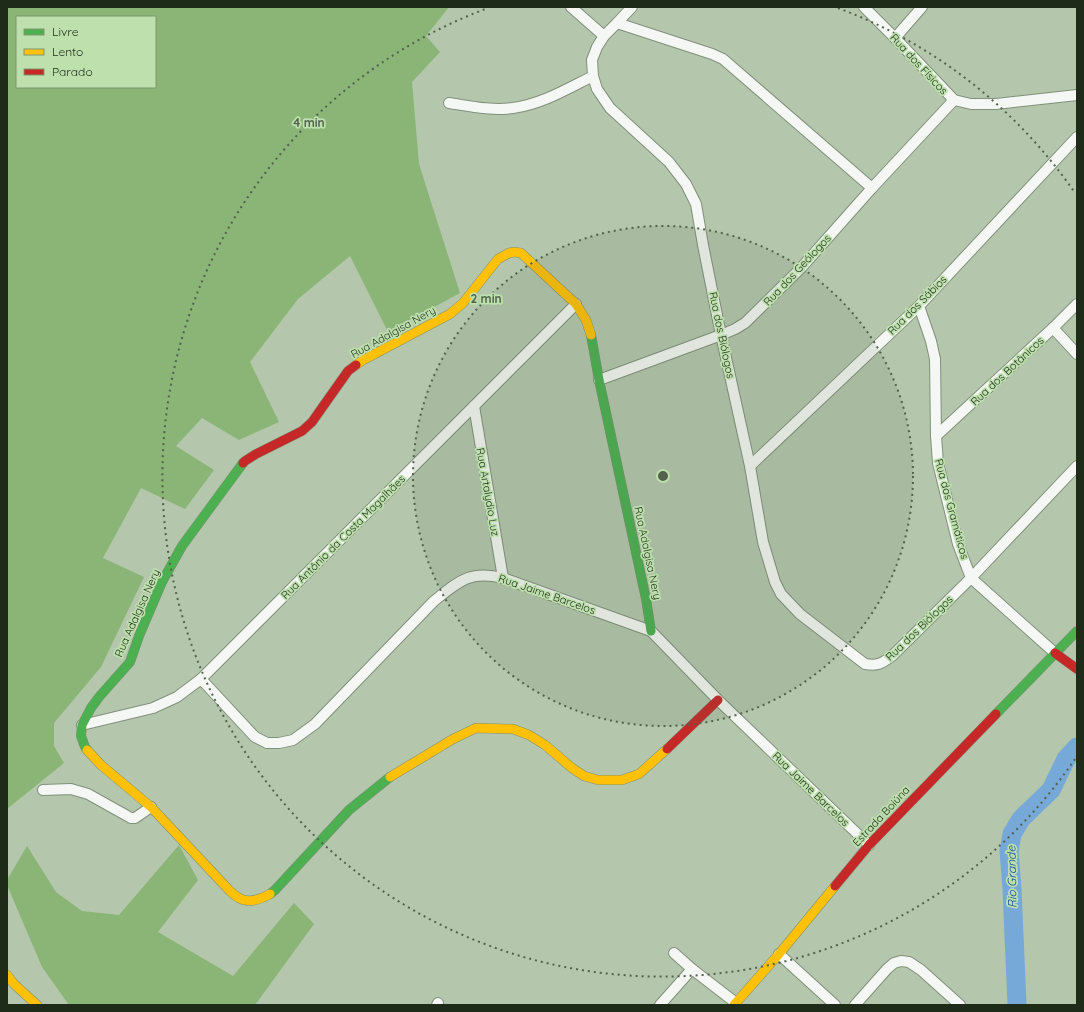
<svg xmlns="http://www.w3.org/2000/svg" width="1084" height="1012" font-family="Quicksand,sans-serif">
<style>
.forest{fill:#8bb477;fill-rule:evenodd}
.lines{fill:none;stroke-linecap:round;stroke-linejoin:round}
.river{stroke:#76a8d8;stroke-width:19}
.street-casing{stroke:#81907b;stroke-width:12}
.fast-casing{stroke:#81907b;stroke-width:10}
.slow-casing{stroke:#81907b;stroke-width:10}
.jam-casing{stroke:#81907b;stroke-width:10}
.street{stroke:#f4f7f3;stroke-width:10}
.fast{stroke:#4caf50;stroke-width:9}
.slow{stroke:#ffc107;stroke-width:9}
.jam{stroke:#c62828;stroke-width:9}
.ring{fill:none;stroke:#52624c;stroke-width:2;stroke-dasharray:2 4}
.labels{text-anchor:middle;stroke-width:3.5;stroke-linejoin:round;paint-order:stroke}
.street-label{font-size:11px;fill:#1e2b18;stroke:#bde0ad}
.water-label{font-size:12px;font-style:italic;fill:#084991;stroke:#bde0ad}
.centre{fill:#52624c;stroke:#bde0ad;stroke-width:2}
.ring-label{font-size:12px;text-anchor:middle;font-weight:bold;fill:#52624c;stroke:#bde0ad;stroke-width:3.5;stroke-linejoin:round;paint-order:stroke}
</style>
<rect width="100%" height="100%" fill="#b4c7ac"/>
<!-- forest -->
<g class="forest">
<path d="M7,7H449L426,36L440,52L412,82L419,164L460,293L388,332L350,256L298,299L250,362L279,422L239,440L202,418L176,446L214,470L185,509L141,488L103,558L144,577L101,667L54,723V746L64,763L7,809ZM17,17H155V87H17Z"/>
<polygon points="179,845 198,880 158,932 233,976 294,903 314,924 255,1005 69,1005 42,967 7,885 7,880 27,846 56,892 82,911 119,915"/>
</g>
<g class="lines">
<!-- river -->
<polyline class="river" points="1017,1005 1012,889 1009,851 1012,834 1021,819 1051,790 1066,759 1077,747"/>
<defs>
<g id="street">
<polyline points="571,7 604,36"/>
<polyline points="864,7 895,38 954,100 971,104 996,104 1077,95"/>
<polyline points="617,23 632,7"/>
<polyline points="895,38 922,7"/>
<path d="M449,103C469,106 492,111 513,108C542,104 567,89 593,76"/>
<path d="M872,188L723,59L712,54L617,23L604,36L597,47L592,60L593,76L597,89L610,108L669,162L686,184L696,204L703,245L721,335L750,466L763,542L775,582L781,594L800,614L865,664C878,666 881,664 892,656L971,578L1077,466"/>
<polyline points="919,306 931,341 935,359 936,436 938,463 958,544 971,578 1055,653"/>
<polyline points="1053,328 1077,354"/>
<polyline points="599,380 721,335 735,329 745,323 801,268 872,188 954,100"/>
<polyline points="474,406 503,578"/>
<polyline points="936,436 1053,328 1077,304"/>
<polyline points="750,466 919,306 1077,137"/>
<path d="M201,679L255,737L267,743H279L293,740L315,724L434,601C459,581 470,570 503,578L651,631L718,700L869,845"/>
<polyline points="82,725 153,708 177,697 201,679 576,304"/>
<polyline points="43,790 71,789 88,794 131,818 135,818 151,807"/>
<polyline points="674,953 692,969 736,1003"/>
<polyline points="779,954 835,1005"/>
<polyline points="437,1005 438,1003"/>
<polyline points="660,1005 692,969"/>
<polyline points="855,1005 887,969 894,963 901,961 909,962 921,970 960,1005"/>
</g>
<g id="fast">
<polyline points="591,335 599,380 646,599 651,631"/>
<polyline points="996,714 1077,631"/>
<polyline points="87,750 85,747 81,736 82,725 91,708 99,697 130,662 139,636 162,582 182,546 243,463"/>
<polyline points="270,894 275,890 349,810 390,777"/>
</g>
<g id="slow">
<polyline points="356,365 363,360 450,314 463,303 498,259 509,253 514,252 521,253 576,304 586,320 591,335"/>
<path d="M87,750L101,765L151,807L229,890C232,893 235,896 239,898C249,904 261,899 270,894"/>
<polyline points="390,777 453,739 476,728 513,729 529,735 545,745 572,768 584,776 598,780 622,780 639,774 667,749"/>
<polyline points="7,975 14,984 37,1005"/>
<polyline points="734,1005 779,954 835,886"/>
</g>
<g id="jam">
<polyline points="243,463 245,461 256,454 302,431 312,422 348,371 356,365"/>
<polyline points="1055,653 1077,669"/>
<polyline points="667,749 718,700"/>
<polyline points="835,886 869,845 996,714"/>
</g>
</defs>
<!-- street casing -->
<use href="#street" class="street-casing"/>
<!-- fast casing -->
<use href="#fast" class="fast-casing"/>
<!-- slow casing -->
<use href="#slow" class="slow-casing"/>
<!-- jam casing -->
<use href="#jam" class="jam-casing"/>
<!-- street -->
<use href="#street" class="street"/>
<!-- fast -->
<use href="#fast" class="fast"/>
<!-- slow -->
<use href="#slow" class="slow"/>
<!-- jam -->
<use href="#jam" class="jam"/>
</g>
<!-- distance rings -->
<circle cx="663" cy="476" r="250" fill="#52624c" fill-opacity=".12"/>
<g class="ring">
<circle cx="663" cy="476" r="250"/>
<path d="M1075 759A500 500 0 1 1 488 8M838 8A500 500 0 0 1 1075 193"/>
</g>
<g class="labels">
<!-- street labels -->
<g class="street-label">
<text transform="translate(919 64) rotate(47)" y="4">Rua dos Físicos</text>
<text transform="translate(797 270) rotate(-47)" y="4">Rua dos Geólogos</text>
<text transform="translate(917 305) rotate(-45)" y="4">Rua dos Sábios</text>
<text transform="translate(393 332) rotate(-29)" y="4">Rua Adalgisa Nery</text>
<text transform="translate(722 335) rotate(78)" y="4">Rua dos Biólogos</text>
<text transform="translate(1007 371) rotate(-43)" y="4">Rua dos Botânicos</text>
<text transform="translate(488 492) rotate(80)" y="4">Rua Artalydio Luz</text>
<text transform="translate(952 509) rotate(75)" y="4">Rua dos Gramáticos</text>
<text transform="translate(343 537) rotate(-45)" y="4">Rua Antônio da Costa Magalhães</text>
<text transform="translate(648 553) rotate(78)" y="4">Rua Adalgisa Nery</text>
<text transform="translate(547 594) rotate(19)" y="4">Rua Jaime Barcelos</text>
<text transform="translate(137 613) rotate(-66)" y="4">Rua Adalgisa Nery</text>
<text transform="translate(919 628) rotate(-44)" y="4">Rua dos Biólogos</text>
<text transform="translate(811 789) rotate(44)" y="4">Rua Jaime Barcelos</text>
<text transform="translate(881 816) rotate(-47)" y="4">Estrada Boiúna</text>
</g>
<!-- water labels -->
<g class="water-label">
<text transform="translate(1012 877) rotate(-91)" y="4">Rio Grande</text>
</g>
</g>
<circle cx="663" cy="476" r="6" class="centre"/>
<g class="ring-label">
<text x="309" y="127">4 min</text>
<text x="486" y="303">2 min</text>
</g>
<!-- border -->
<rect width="1084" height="1012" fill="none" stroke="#1e2b18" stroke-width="16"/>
<!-- legend -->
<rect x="16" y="16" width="140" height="72" fill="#bde0ad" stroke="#7d9871"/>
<rect x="24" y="29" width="20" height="6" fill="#4caf50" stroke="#7d9871"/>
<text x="52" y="36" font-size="12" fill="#1e2b18">Livre</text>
<rect x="24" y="49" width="20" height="6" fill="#ffc107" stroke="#7d9871"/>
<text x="52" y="56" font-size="12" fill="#1e2b18">Lento</text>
<rect x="24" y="69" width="20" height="6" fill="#c62828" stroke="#7d9871"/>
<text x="52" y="76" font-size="12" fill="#1e2b18">Parado</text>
</svg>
